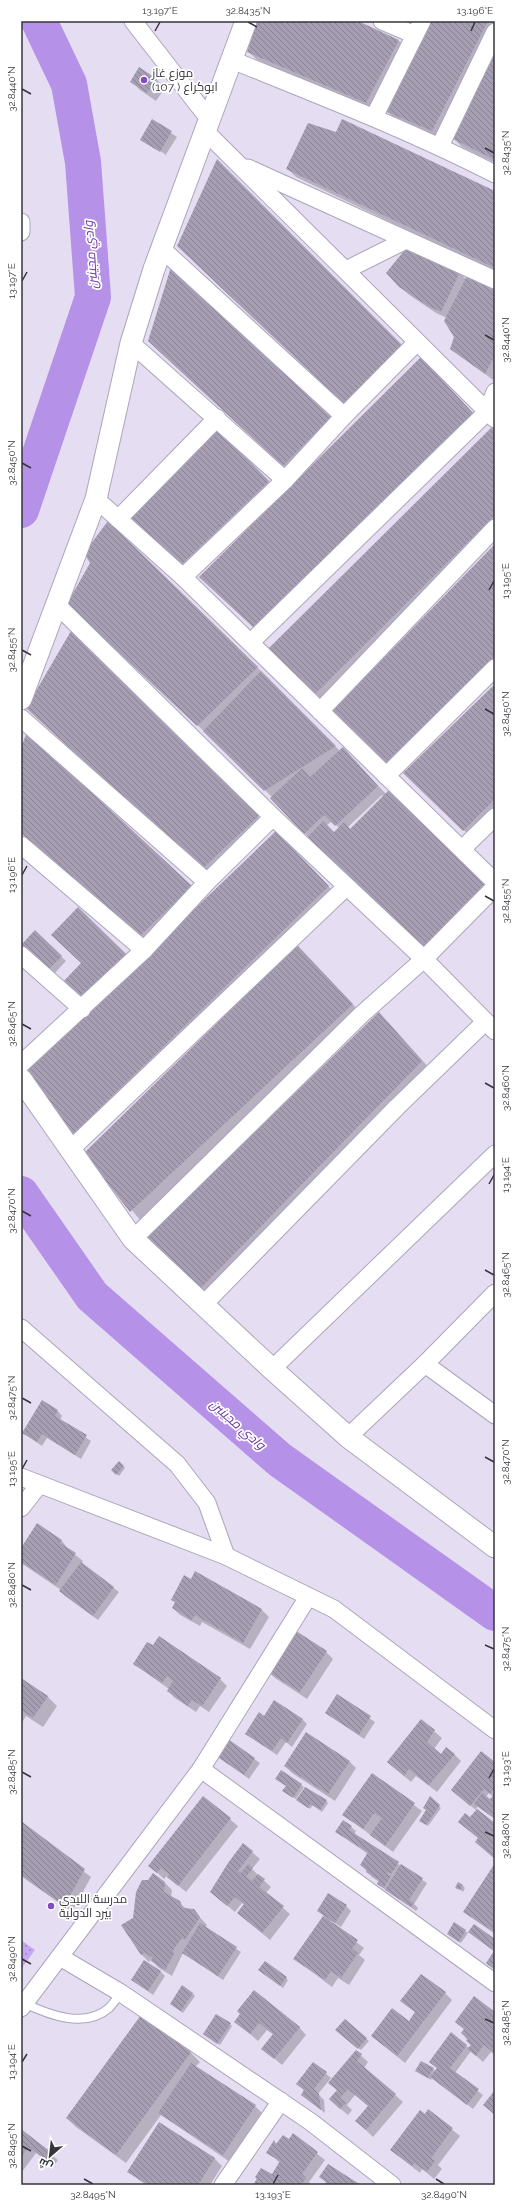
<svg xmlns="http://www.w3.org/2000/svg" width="516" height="2206" font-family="Raleway,Cairo,sans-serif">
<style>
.garden{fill:url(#garden-dots)}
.shadow{fill:#0003;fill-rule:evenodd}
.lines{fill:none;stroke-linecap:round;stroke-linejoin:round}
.river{stroke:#b591e8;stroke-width:36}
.building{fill:url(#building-back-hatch)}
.service-casing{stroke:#ada5ba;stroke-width:10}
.minor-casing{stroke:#ada5ba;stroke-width:19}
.tertiary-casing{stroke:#ada5ba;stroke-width:23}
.service{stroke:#fff;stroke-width:8}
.minor{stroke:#fff;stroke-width:17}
.tertiary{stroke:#fff;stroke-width:21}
.ticks{fill:none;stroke:#37343c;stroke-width:1.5}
.poi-dot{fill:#834bc2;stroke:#fff;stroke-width:1.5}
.labels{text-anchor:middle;stroke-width:3.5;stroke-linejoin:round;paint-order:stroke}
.poi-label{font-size:12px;fill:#37343c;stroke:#fff;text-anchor:start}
.water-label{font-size:13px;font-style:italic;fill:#68389e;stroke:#fff}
.neatline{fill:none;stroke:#37343c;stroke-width:1.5}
.ticks-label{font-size:10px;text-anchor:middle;fill:#37343c}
</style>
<defs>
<pattern id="garden-dots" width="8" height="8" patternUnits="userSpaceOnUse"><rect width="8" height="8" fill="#c7a9f3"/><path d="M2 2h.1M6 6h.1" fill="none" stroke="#a28ac6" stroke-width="1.8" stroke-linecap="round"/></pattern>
<pattern id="building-back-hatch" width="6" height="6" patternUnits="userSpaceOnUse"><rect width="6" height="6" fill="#a69fb3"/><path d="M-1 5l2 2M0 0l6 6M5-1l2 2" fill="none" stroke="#888293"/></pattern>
</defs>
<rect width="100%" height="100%" fill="#e5ddf2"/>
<!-- garden -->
<polygon class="garden" points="21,1940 35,1950 21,1969"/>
<!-- shadow -->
<g class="shadow">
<polygon points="258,21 356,21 399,41 408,50 376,112 257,60 248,51"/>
<polygon points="391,21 420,21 415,32"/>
<polygon points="431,21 495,21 495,33 442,139 397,121 388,112"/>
<polygon points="495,51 495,163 462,147 453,138"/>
<polygon points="156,79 165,88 156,101 140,90 131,81"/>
<polygon points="153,121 177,137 165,156 165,154 141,140"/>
<polygon points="336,134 495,193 495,272 296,177 287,168"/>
<polygon points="387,273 460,273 466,279 495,291 495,376 493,380 451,348 455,337 447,318 436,313 408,294"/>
<polygon points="158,350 331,417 340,426 293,475"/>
<polygon points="430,367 481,423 264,637"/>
<polygon points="218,431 277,490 191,573 138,527"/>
<polygon points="495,432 495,533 325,703 270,648"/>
<path d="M77,613L257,667L340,751L350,756L386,794L390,790L494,893L431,957L311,840L272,797L207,734ZM382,795L384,797L351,830L348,827ZM332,821L339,828L334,833L326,826Z"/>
<polygon points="71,633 267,826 212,877 36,717"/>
<polygon points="495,685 495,817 473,839 413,782"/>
<polygon points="21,751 201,895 150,944 21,833"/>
<polygon points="285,842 338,896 82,1144 25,1072"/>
<polygon points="35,932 66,961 54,974 23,945"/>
<polygon points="306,955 361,1013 140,1220 85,1153"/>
<polygon points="388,1022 431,1070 209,1299 147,1238"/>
<polygon points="58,1411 62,1416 60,1420 91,1441 81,1459 47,1438 42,1446 23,1433"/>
<polygon points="119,1462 125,1468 119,1476 112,1470"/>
<polygon points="37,1525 62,1541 68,1549 83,1561 81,1564 119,1592 98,1620 65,1596 61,1590 21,1563 21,1549"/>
<polygon points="196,1573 262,1610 269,1617 250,1649 202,1622 200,1626 180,1615 173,1608 176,1603 172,1599 191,1580"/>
<polygon points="326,1652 333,1659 307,1699 275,1678 268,1671"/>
<polygon points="134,1664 220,1679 227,1686 209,1712 200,1706 196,1712 175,1698 168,1691 169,1689"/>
<polygon points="21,1679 48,1697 57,1706 43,1727 26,1716 21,1724"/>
<polygon points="337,1696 375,1722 364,1739 326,1713"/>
<polygon points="265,1717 302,1719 307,1724 292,1747 286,1742 277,1755 246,1734"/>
<polygon points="421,1720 442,1738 434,1749 442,1755 454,1754 461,1761 437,1792 416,1776 411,1782 388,1762"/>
<polygon points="228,1741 260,1763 249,1779 218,1756"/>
<polygon points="349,1761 356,1768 335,1801 292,1773 285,1766"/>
<path d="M495,1764V1819L478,1806L476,1809L495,1824V1859L476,1842L479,1839L471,1818L477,1811L452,1790ZM489,1793L493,1797L490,1800L486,1797Z"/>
<polygon points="281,1771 304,1787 296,1799 286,1793 287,1786"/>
<polygon points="372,1774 422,1811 393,1852 344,1815"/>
<polygon points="203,1797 238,1826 186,1892 167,1876 164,1879 150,1866"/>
<polygon points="430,1798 441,1808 428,1826 421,1821 427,1811"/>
<polygon points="326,1801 328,1803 322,1812 313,1805 310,1809 300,1802"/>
<polygon points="21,1824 91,1877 72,1912 21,1876"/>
<polygon points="351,1827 356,1831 354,1835 427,1883 414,1904 418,1908 416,1911 383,1888 378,1884 379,1882 372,1877 361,1865 368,1854 336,1832"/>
<polygon points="244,1845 260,1859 252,1869 271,1887 266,1893 290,1914 270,1940 238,1913 245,1905 242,1903 235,1912 211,1892"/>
<polygon points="495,1869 495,1934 472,1918 464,1911"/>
<polygon points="164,1882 172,1890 171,1897 187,1909 193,1910 207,1925 205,1928 241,1952 223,1980 183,1953 172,1976 159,1968 151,1960 149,1962 142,1955 123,1926 133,1918"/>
<polygon points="463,1886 465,1888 463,1892 457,1887"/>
<polygon points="346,1906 351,1911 341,1927 331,1921 330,1922 364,1948 359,1955 365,1960 349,1985 338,1978 332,1987 295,1959 324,1916 318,1910"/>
<polygon points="465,1931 468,1933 461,1943 450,1936"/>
<polygon points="469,1932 495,1940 495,1970 495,1952"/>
<polygon points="160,1971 165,1976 153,1995 132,1980"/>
<polygon points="262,1972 286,1978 288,1980 283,1988"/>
<polygon points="192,1993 195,1996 183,2013 173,2006"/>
<polygon points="445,1993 452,2000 405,2063 372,2036 409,2022 416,2013 402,2001"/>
<polygon points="495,2013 495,2055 491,2052 483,2062 471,2051 455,2073 483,2095 473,2109 432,2077 431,2080 419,2073 422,2062 436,2071 438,2069 430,2062 451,2034 469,2048 471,2045 462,2033 465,2030 456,2022"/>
<polygon points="241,2015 299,2027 306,2035 282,2065 263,2049 274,2035 267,2030 258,2041 236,2022"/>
<polygon points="141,2017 191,2053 200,2062 195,2067 255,2106 262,2113 230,2162 161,2115 126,2163 76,2127 67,2118"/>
<polygon points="345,2021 369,2041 361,2050 339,2032"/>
<polygon points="230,2024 232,2026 220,2045 206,2036"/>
<polygon points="356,2051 368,2062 364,2068 403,2102 373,2137 364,2128 369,2106 355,2095 347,2105 352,2110 348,2115 337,2106 338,2091 330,2083"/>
<polygon points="314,2063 331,2078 318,2094 324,2100 325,2113 307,2099 305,2091 298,2084"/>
<polygon points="429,2111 460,2136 438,2165 442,2169 434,2179 422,2169 420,2173 391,2150"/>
<polygon points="159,2123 215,2159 222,2166 210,2185 146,2185 129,2172"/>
<polygon points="21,2131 58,2160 53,2166 36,2153 21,2173"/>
<polygon points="293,2135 325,2160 309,2182 311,2185 254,2185 261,2169 273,2176 280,2163 268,2152 274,2142 277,2145 289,2140"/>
</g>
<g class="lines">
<!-- river -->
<g class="river">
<polyline points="21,510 93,297 83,162 69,84 39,21"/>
<polyline points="21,1194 92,1296 280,1460 495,1613"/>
</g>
</g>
<!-- building -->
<g class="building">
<polygon points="257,21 358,21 399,40 366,103 247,52"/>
<polygon points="430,21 488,21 432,131 387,112"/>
<polygon points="495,48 495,160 451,138"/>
<polygon points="139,67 157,79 147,93 130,82"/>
<polygon points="152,119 172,131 160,152 140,140"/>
<polygon points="342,119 495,191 495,268 286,169 308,123 336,132"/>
<polygon points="217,159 403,346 344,404 177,246"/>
<polygon points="407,247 460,272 441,312 428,306 399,287 386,273"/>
<polygon points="171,267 331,417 283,466 148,341"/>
<polygon points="467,276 495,290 495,355 485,374 450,349 454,337 444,321"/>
<polygon points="421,357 473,413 254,628 199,577"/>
<polygon points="492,427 495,430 495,515 315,694 269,648"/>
<polygon points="218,429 269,481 181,565 128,518"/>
<polygon points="108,521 258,667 197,726 67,604 90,563 84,553"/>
<polygon points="495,544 495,657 386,764 332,711"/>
<polygon points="71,631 259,816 202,869 26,708"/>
<polygon points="261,671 336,746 264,791 203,731"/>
<polygon points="495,684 495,799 463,831 403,773"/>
<polygon points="27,732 192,886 140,936 21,833 21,748"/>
<polygon points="343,747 378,786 335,826 324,815 304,834 270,798 302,768 310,777"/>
<polygon points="390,789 486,883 421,949 308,837 323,821 334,832 344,822 350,829"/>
<polygon points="276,831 329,886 72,1135 24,1072"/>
<polygon points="78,907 126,954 81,1000 63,982 81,963 51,935"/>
<polygon points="35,930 62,956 48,970 21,945"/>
<polygon points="297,945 353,1004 130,1212 84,1153"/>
<polygon points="379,1012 422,1061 199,1290 145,1238"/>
<polygon points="42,1400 58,1410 55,1416 87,1435 75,1455 42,1434 37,1442 22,1433"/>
<polygon points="119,1461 124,1466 116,1475 111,1470"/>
<polygon points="37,1523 62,1540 60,1543 76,1553 56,1585 21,1562 21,1548"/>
<polygon points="81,1562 114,1587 93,1616 59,1591"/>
<polygon points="195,1571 262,1609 243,1643 195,1615 192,1620 172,1608 175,1602 171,1600 184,1575 191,1579"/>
<polygon points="293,1629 327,1651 300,1692 266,1671"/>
<polygon points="159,1636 221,1678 202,1706 192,1700 188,1706 167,1691 173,1681 167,1676 162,1683 133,1664 147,1642 153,1645"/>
<polygon points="21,1678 48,1696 33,1718 21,1710"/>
<polygon points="337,1694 371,1716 359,1735 325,1713"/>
<polygon points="274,1700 303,1719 287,1743 281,1738 272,1751 245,1734 259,1712 264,1716"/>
<polygon points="421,1719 435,1730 427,1742 441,1754 446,1747 455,1754 429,1785 409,1769 404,1776 387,1762"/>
<polygon points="306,1732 350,1761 328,1794 284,1766"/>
<polygon points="228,1739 255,1758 244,1775 216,1756"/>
<polygon points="481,1751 495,1762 495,1781 493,1783 495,1788 490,1794 484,1789 470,1806 451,1790"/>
<polygon points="281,1770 302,1784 293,1798 282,1791 286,1786 275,1779"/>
<polygon points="372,1773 415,1803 385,1846 370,1835 382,1818 374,1813 363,1829 342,1815"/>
<polygon points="305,1787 327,1800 320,1810 310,1804 308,1808 296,1800"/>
<polygon points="482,1793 490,1799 495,1793 495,1819 474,1804"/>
<polygon points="203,1796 231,1818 178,1886 167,1877 169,1874 161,1868 157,1873 148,1866"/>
<polygon points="430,1796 440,1805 426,1825 419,1821 426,1810 423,1808"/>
<polygon points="477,1809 495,1823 495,1859 475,1842 478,1838 458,1822 465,1813 470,1817"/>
<polygon points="343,1820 352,1826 349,1830 399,1862 391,1874 388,1872 387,1874 391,1876 384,1888 377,1884 379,1880 366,1872 367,1870 360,1865 368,1852 335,1832"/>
<polygon points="21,1821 85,1869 64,1906 21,1875"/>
<polygon points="243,1843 253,1851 238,1871 241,1873 248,1864 253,1868 246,1877 252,1881 258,1874 265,1879 259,1887 284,1906 262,1933 237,1913 244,1904 235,1897 227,1906 210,1892 228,1863"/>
<polygon points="401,1864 423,1878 409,1900 414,1903 411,1907 385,1890"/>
<polygon points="493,1866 495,1867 495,1928 493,1931 463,1912"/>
<polygon points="153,1873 165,1882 164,1892 180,1901 183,1908 194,1909 200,1917 185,1940 182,1938 173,1950 174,1954 165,1970 151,1961 153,1958 145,1953 141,1955 121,1925 133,1918 136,1892 142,1880 148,1880"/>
<polygon points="458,1882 463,1885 460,1890 455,1888"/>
<polygon points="328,1893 347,1905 335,1923 317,1911"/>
<polygon points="323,1916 358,1940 352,1949 358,1953 341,1978 331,1971 325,1980 293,1959"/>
<polygon points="454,1922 466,1930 459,1942 447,1934"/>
<polygon points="200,1923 237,1947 218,1976 182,1953"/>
<polygon points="474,1924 495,1939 495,1970 486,1963 494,1951 468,1932"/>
<polygon points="144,1960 161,1971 148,1991 131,1980"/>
<polygon points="265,1961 287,1977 280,1986 258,1970"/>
<polygon points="421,1974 446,1992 397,2056 371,2036 392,2008 409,2021 415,2012 400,2001"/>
<polygon points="182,1985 193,1993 181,2011 170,2004"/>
<polygon points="254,1990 300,2027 274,2059 261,2049 273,2034 259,2023 250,2034 234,2022 240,2014 237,2011"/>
<polygon points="474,1996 495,2012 495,2054 484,2045 476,2056 467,2049 471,2045 466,2041 468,2039 461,2033 464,2029 455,2022"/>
<polygon points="216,2014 231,2023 217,2044 203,2034"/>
<polygon points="141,2015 191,2052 116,2155 66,2118"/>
<polygon points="345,2019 367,2038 358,2049 335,2030"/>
<polygon points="451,2032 467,2045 450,2068 479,2089 467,2105 430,2077 437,2068 429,2062"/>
<polygon points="356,2050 362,2054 357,2061 396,2094 366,2130 355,2121 368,2106 348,2089 340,2098 346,2103 340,2109 329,2099 337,2090 328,2083"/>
<polygon points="421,2061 434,2068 428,2078 415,2071"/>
<polygon points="313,2062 327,2072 314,2089 319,2094 321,2110 301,2095 304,2090 296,2084"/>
<polygon points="191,2063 256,2105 223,2155 158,2113"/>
<polygon points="495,2090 495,2115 483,2105"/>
<polygon points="428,2109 453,2128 431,2158 435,2161 427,2172 414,2163 412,2166 390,2150 420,2110 425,2114"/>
<polygon points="159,2122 215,2158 198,2185 148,2185 127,2172"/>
<polygon points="21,2129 51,2152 46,2159 28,2147 21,2157"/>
<polygon points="293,2133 318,2152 302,2174 306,2178 301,2185 253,2185 257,2179 255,2177 261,2168 272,2174 280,2161 266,2153 274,2140 276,2144 283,2135 289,2139"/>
<polygon points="328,2164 361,2185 324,2185 326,2182 319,2177"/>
</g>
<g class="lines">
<defs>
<path id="service" d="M24,2003C49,2015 85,2029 109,2008C113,2004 117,1998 121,1993"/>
<g id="minor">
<polyline points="133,21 209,119"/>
<polyline points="382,21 415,35"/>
<path d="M232,60C321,96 409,130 495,174"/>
<polyline points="374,117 422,21"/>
<polyline points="205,131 495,419"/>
<polyline points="440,146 495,32"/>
<polyline points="248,168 495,280"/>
<polyline points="21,222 21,232"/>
<polyline points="162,249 344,416"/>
<polyline points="346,270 406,240"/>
<polyline points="131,343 285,480"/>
<polyline points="96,499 183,577 495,882"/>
<polyline points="118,519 217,418"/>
<polyline points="183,577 285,480 344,416 416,343"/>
<polyline points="57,605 273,817 424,959 495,1031"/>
<polyline points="251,642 487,412 495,392"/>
<polyline points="320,711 495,528"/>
<polyline points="21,718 207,882"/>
<polyline points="386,776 495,668"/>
<polyline points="21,845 144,950"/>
<polyline points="462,849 495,817"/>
<polyline points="21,955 82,1009"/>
<polyline points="21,1064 144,950 207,882 273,817"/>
<polyline points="71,1149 346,887"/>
<polyline points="133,1239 362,1014 424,959 495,887"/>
<polyline points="204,1304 397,1107 485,1022"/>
<polyline points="21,1328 177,1464 207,1503 226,1556"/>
<polyline points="425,1364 495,1415"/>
<polyline points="272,1369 495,1154"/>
<polyline points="348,1437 425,1364 495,1293"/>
<polyline points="21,1477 226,1556 334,1609 495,1730"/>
<polyline points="21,1508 39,1485"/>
<polyline points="201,1769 495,1983"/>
<polyline points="60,1957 121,1993 311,2122 392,2185"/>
<polyline points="21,2008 201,1769 308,1597"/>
<polyline points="223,2185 281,2101"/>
</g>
<g id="tertiary">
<polyline points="21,699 96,499 131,343 154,269 246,21"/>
<polyline points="21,1079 133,1239 272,1369 348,1437 495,1547"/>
</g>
</defs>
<!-- service casing -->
<use href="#service" class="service-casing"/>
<!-- minor casing -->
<use href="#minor" class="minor-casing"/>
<!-- tertiary casing -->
<use href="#tertiary" class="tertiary-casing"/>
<!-- service -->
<use href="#service" class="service"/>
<!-- minor -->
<use href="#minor" class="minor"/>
<!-- tertiary -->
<use href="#tertiary" class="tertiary"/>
</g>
<!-- ticks -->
<path class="ticks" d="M248,22L257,27M155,31L160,22M471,31L475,22M22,89L31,94M485,148L494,153M22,281L27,272M485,335L494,340M22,463L31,468M489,590L494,581M22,650L31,655M485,709L494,714M22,875L27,866M485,896L494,901M22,1024L31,1029M485,1083L494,1088M489,1184L494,1175M22,1211L31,1216M485,1270L494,1275M22,1398L31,1403M485,1457L494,1462M22,1469L27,1460M22,1585L31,1590M485,1645L494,1649M22,1772L31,1777M489,1778L494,1769M485,1832L494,1836M22,1959L31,1964M485,2019L494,2023M22,2062L27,2054M22,2146L31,2151M84,2179L93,2184M436,2179L444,2184M273,2184L278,2175"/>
<!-- markers -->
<g class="poi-dot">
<circle cx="144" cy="80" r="4"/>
<circle cx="51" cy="1906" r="4"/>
</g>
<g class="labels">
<!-- poi labels -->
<g class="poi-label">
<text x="152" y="77">موزع غاز<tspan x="152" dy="14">ابوكراع ( 107)</tspan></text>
<text x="59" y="1903">مدرسة الليدي<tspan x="59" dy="14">بيرد الدولية</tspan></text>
</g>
<!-- water labels -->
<g class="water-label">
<text transform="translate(90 255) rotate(-94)" y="5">وادي مجينين</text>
<text transform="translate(238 1424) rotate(41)" y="5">وادي مجينين</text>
</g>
</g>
<!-- border -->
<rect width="516" height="2206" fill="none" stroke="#ffffff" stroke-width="44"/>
<!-- north arrow -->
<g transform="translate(50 2156) rotate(208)" stroke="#ffffff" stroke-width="3" paint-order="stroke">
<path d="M0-3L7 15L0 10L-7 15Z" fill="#37343c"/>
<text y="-6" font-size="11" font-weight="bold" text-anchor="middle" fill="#37343c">ش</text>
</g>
<rect x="22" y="22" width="472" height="2162" class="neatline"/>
<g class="ticks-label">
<text x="160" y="14">13.197°E</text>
<text x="248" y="14">32.8435°N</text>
<text x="475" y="14">13.196°E</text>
<text transform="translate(11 89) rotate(-90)" y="4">32.8440°N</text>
<text transform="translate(505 153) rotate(-90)" y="4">32.8435°N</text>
<text transform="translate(11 281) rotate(-90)" y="4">13.197°E</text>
<text transform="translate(505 340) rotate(-90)" y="4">32.8440°N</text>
<text transform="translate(11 463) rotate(-90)" y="4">32.8450°N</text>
<text transform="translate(505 581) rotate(-90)" y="4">13.195°E</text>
<text transform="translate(11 650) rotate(-90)" y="4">32.8455°N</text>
<text transform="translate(505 714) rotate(-90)" y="4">32.8450°N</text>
<text transform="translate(11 875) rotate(-90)" y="4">13.196°E</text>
<text transform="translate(505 901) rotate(-90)" y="4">32.8455°N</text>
<text transform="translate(11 1024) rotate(-90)" y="4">32.8465°N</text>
<text transform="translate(505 1088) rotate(-90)" y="4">32.8460°N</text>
<text transform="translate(505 1175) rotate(-90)" y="4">13.194°E</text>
<text transform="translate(11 1211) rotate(-90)" y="4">32.8470°N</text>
<text transform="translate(505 1275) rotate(-90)" y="4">32.8465°N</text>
<text transform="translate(11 1398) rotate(-90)" y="4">32.8475°N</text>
<text transform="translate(505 1462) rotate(-90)" y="4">32.8470°N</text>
<text transform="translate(11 1469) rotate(-90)" y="4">13.195°E</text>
<text transform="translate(11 1585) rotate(-90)" y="4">32.8480°N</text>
<text transform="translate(505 1649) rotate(-90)" y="4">32.8475°N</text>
<text transform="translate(505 1769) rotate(-90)" y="4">13.193°E</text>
<text transform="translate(11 1772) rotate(-90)" y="4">32.8485°N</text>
<text transform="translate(505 1836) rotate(-90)" y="4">32.8480°N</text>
<text transform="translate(11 1959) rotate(-90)" y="4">32.8490°N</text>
<text transform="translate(505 2023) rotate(-90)" y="4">32.8485°N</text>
<text transform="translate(11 2062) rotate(-90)" y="4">13.194°E</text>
<text transform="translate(11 2146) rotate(-90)" y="4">32.8495°N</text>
<text x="93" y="2198">32.8495°N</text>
<text x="273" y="2198">13.193°E</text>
<text x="444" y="2198">32.8490°N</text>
</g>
</svg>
